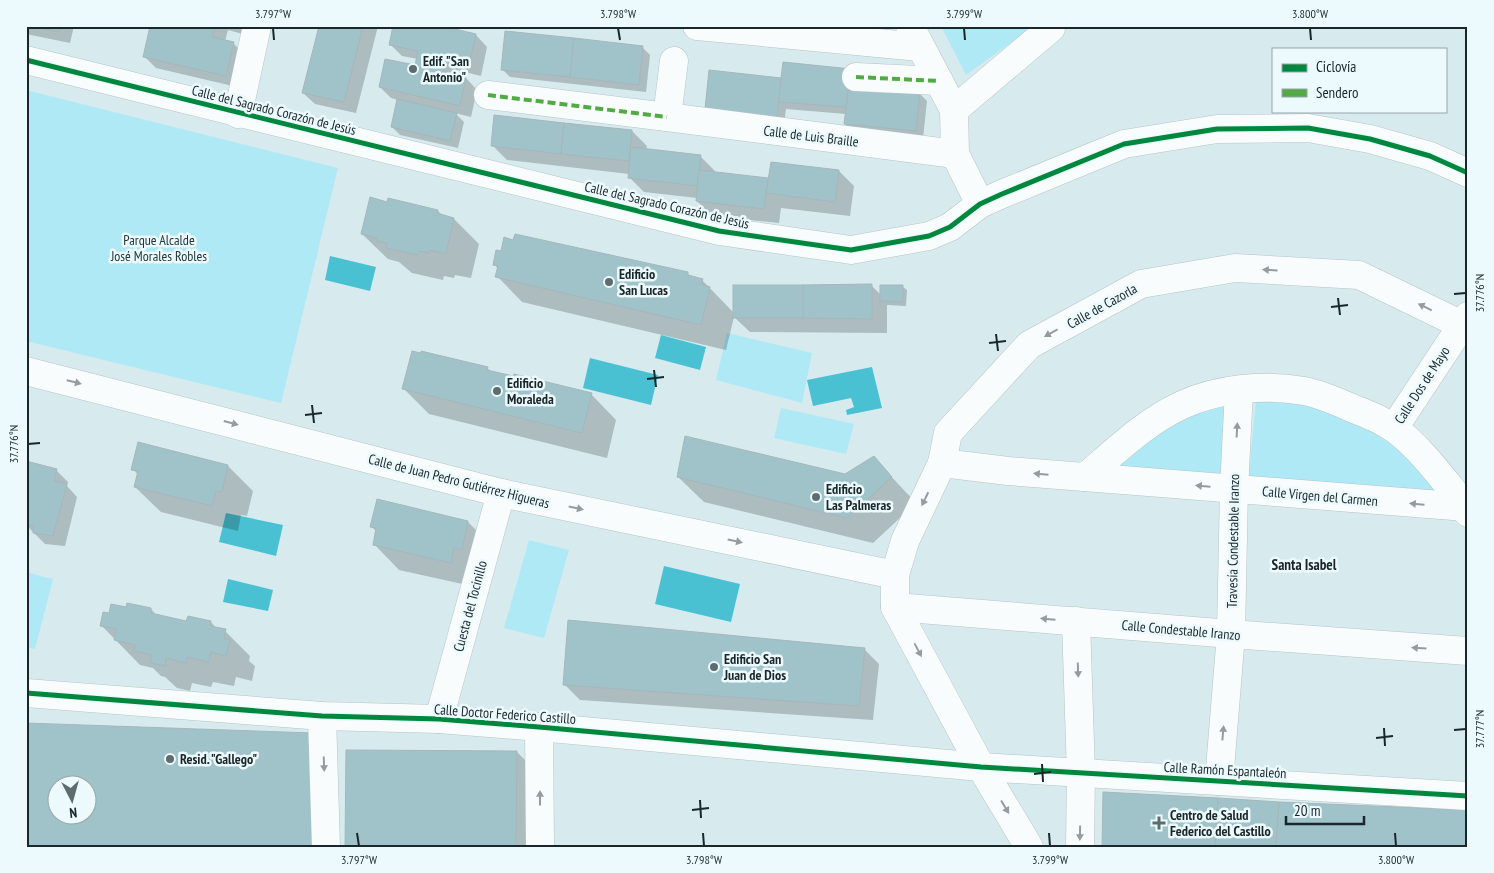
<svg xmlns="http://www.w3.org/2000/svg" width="1494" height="873" font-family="'PT Sans Narrow',sans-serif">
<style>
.green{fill:#aee9f5}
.water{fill:#4ac1d2}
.shadow{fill:#0003;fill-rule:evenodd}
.building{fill:#a0c3ca;stroke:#a7b6ba;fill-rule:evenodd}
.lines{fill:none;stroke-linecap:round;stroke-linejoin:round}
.minor-casing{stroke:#b4c4c7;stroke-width:29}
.minor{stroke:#f9fcfd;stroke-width:28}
.quiet{stroke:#52aa44;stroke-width:4;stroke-dasharray:8 4;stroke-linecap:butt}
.cycleway-casing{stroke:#ecfafd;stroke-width:8}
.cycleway{stroke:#00873e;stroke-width:5}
.oneway{fill:#949c9e}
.ticks{fill:none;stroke:#19272a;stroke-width:2}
.poi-dot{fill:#5c6c6f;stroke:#ecfafd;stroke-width:2}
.labels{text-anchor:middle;stroke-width:5;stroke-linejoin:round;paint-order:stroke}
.poi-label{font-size:14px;font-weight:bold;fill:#19272a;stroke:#ecfafd;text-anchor:start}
.street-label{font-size:14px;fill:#19272a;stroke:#ecfafd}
.park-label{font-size:14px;fill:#1e3539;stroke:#ecfafd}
.neighbourhood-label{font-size:15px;font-weight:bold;fill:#19272a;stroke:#ecfafd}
.neatline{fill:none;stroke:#19272a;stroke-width:2}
.ticks-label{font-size:12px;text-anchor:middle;fill:#19272a}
</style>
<rect width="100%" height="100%" fill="#d7ebef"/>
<!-- green -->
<g class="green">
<polygon points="941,26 1034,26 966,75"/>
<polygon points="26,90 338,168 281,403 26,341"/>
<polygon points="727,333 812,353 802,403 716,380"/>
<polygon points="1256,400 1307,405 1360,424 1411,457 1456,507 1259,491 1249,474"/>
<polygon points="1227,405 1234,489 1110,472 1143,439 1194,414"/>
<polygon points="781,408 854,424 846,454 774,438"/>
<polygon points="529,540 569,550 544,638 504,628"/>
<polygon points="26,572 53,579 35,649 26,647"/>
</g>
<!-- water -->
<g class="water">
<polygon points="330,256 376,267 370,291 325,280"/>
<polygon points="661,335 706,347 700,370 655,358"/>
<polygon points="590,358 658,375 651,405 583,388"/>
<polygon points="872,367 882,408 847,415 846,410 854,407 851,398 813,406 807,380"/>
<polygon points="226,513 283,525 276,556 219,542"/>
<polygon points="664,566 740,584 731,622 655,604"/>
<polygon points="228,579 273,590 268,611 223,602"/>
</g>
<!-- shadow -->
<g class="shadow">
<polygon points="26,26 74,26 70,43 26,34"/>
<polygon points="179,26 252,26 250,36 228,30 225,41 233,43 245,55 237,87 156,68 144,56"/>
<polygon points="320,26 378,26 356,113 315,104 303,93"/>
<polygon points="476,35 487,47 481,76 457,70 455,76 466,78 477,90 471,117 455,113 464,122 458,148 400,135 392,127 398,100 391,98 380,87 416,67 418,59 402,56 390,44"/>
<polygon points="642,47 650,55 646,92 510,77 502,69"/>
<polygon points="782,80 920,94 927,101 923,138 853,132 845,124 846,114 786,109 784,124 714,116"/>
<polygon points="632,131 647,146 646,150 700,156 715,171 715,173 769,179 839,171 854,186 850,216 781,208 779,223 712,216 697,201 697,198 644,192 629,177 629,174 507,160 492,145"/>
<polygon points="389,200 438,211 443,216 454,219 479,244 471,278 455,275 454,278 444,276 443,280 412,273 399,262 388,259 362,234 388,203"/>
<polygon points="494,264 688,274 691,277 702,280 734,313 872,286 881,295 903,287 907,290 906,306 887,305 887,333 750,332 734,317 726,350 522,302 497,276 498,269"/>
<polygon points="487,368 492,372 591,394 616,420 607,458 429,414 403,388"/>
<polygon points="874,458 916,503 873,543 704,502 678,477 845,476"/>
<polygon points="26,465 56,470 68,482 67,486 77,497 65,546 45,544 26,525"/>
<polygon points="228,466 253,491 247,516 241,515 238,531 161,512 135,487 138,475 133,469"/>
<polygon points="468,522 493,547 476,587 399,570 374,544 377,532 371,526"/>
<polygon points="127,609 151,609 157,616 187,622 211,622 217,629 225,631 250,656 249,661 255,666 252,681 236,677 234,686 213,682 211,687 192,683 190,691 177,688 165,677 161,676 153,668 140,665 101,625 110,614"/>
<polygon points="864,649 879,664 873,720 580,700 565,685"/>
<path d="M26,724L334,847H26ZM58,786H88V816H58Z"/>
<polygon points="517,752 532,767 531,847 347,847"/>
</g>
<!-- building -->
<g class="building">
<polygon points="31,26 60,26 59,32"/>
<polygon points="150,26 215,26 212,37 234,42 226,76 143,57"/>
<polygon points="319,26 363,26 344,102 302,93"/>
<polygon points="393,26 442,26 476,34 469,65 445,59 443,72 466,77 460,106 379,87 385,59 415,65 418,51 389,45"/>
<polygon points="505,31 574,38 570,77 501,70"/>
<polygon points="574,38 643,46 639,85 570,77"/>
<polygon points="783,62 851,69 846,107 778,102"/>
<polygon points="709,70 781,78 777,117 705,109"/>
<polygon points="849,84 920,92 916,131 844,124"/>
<polygon points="397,99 457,113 450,141 391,127"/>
<polygon points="494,115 564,123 561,154 491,146"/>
<polygon points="564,123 632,130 629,161 561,154"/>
<polygon points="631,147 701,155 697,186 628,178"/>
<polygon points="771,162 839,170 835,202 766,193"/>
<polygon points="699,170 768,178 764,209 696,201"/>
<polygon points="370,197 387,202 388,198 438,210 437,213 454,218 446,254 430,250 429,253 419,251 418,255 386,248 387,243 376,241 377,238 361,234"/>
<polygon points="515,234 688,272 688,275 703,279 701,284 710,287 701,325 495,277 498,266 493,265 496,250 501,251 504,237 513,240"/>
<polygon points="872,284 872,319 803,318 803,285"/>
<rect x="733" y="285" width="70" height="33"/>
<polygon points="880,285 903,285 903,302 880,301"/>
<polygon points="412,351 421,353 421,351 488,367 487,370 513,376 514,374 592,393 582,433 402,389"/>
<polygon points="685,436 845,474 874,456 892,477 847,518 677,477"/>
<polygon points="138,442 228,465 222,492 216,491 212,506 134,487 138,471 131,470"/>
<polygon points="26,461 57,469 54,481 67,484 53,536 33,533 34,526 26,524"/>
<polygon points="377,499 468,521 462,550 454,548 451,563 373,545 376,528 370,527"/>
<polygon points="127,603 151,608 151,613 186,621 188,616 211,621 210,626 226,629 224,639 230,640 226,656 211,652 209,662 187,657 186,663 166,658 165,666 150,663 152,655 134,651 135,645 114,640 116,629 100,626 103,612 109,613 111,604 126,607"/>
<polygon points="568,620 865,648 859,706 563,685"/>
<path d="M26,723L313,733L315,847H26ZM58,786H88V816H58Z"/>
<polygon points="346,750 517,751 516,847 345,847"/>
<polygon points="1103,792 1218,798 1215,847 1102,847"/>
<polygon points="1218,798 1279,802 1276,847 1215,847"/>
<polygon points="1279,802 1468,810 1468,847 1276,847"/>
</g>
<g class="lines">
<defs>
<g id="minor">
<polyline points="697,26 920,47"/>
<polyline points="910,26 954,110 955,154 980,204"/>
<polyline points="26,60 719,231 851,250 929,236 950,227 980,204 1002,194 1124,144 1217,129 1308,128 1370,139 1430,156 1468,173"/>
<polyline points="674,61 667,117 955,154"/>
<polyline points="856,77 939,81"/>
<polyline points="488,95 667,117"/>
<polyline points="954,110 1051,28"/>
<polyline points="238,114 257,26"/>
<polyline points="26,371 501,493 895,575"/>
<polyline points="1394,428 1468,316"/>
<polyline points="942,463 1008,471 1466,507"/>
<path d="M1085,477C1116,451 1145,422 1182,405C1219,388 1265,384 1304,391C1321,394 1338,402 1354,409C1368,414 1383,421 1395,429C1423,450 1444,481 1466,507L1468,513"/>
<polyline points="895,607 1231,634 1468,651"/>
<polyline points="1076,621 1081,774 1080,847"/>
<polyline points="26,693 322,716 439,719 539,727 981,767 1468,796"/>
<polyline points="322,716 326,847"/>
<polyline points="439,719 501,493"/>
<polyline points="539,727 540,847"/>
<polyline points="1219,781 1231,634 1234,489 1239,390"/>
<polyline points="1029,847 981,767 895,607 895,575 905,541 942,463 948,433 1029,345 1141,284 1235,268 1359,275 1462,325 1468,330"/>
</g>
</defs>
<!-- minor casing -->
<use href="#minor" class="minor-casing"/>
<!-- minor -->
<use href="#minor" class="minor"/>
<!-- quiet -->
<g class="quiet">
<polyline points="697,26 711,27"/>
<polyline points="856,77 939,81"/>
<polyline points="488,95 667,117"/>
</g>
<defs>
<g id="cycleway">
<polyline points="26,60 719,231 851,250 929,236 950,227 980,204 1002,194 1124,144 1217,129 1308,128 1370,139 1430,156 1468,173"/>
<polyline points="26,693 322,716 439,719 539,727 981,767 1468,796"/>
</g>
</defs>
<!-- cycleway casing -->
<use href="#cycleway" class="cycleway-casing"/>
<!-- cycleway -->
<use href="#cycleway" class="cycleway"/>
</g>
<!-- one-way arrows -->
<defs><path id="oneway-solid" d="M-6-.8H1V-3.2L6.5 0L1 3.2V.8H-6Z" transform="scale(1.25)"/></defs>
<g class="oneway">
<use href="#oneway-solid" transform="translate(1270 270) rotate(-177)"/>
<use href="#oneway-solid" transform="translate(1425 307) rotate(-154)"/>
<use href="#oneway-solid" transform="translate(1051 333) rotate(151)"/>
<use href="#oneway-solid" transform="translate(74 382) rotate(14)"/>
<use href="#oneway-solid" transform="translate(231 423) rotate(15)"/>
<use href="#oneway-solid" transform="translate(1237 430) rotate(-87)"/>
<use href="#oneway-solid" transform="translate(1041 474) rotate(-175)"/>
<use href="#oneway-solid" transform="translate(1203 486) rotate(-175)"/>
<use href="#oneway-solid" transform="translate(925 499) rotate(116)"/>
<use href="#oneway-solid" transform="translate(1417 504) rotate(-175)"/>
<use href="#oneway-solid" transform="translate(576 508) rotate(12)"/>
<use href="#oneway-solid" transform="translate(735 541) rotate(12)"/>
<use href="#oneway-solid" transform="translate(1048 619) rotate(-175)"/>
<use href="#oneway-solid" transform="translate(1419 648) rotate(-176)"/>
<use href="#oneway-solid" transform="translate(918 650) rotate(62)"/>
<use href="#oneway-solid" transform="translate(1078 670) rotate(88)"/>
<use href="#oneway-solid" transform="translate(1223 733) rotate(-85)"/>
<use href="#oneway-solid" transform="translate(324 764) rotate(88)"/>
<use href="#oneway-solid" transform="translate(540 798) rotate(-90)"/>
<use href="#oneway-solid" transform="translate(1005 807) rotate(59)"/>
<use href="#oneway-solid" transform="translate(1080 833) rotate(91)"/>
</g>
<!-- ticks -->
<path class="ticks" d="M273,28L274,40M618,28L620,40M964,28L965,40M1310,28L1311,40M1454,294L1466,293M1338,298L1340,315M1331,307L1348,305M996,334L998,351M989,343L1006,341M654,370L656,387M647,379L664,377M312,405L314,423M305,415L322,413M28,444L40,443M1384,728L1385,746M1454,730L1466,729M1376,738L1393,736M1042,764L1043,782M1034,774L1051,772M700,800L701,818M692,810L709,808M357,833L359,846M703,833L704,846M1049,833L1050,846M1395,833L1396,846"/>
<!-- markers -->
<g class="poi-dot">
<circle cx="413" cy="69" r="5"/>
<circle cx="609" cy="282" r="5"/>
<circle cx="497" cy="391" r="5"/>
<circle cx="816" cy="497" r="5"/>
<circle cx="714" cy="667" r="5"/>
<circle cx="170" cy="759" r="5"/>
<path d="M1156.5 815.5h5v5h5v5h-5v5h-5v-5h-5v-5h5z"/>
</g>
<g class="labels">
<!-- poi labels -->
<g class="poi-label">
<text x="423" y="66">Edif. "San<tspan x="423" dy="16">Antonio"</tspan></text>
<text x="619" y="279">Edificio<tspan x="619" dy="16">San Lucas</tspan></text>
<text x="507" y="388">Edificio<tspan x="507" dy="16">Moraleda</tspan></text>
<text x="826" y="494">Edificio<tspan x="826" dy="16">Las Palmeras</tspan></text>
<text x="724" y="664">Edificio San<tspan x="724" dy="16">Juan de Dios</tspan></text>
<text x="180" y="764">Resid. "Gallego"</text>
<text x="1170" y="820">Centro de Salud<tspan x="1170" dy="16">Federico del Castillo</tspan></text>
</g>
<!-- street labels -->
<g class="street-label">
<text transform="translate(274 110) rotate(14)" y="5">Calle del Sagrado Corazón de Jesús</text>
<text transform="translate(811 136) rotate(7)" y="5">Calle de Luis Braille</text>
<text transform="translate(667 205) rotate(13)" y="5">Calle del Sagrado Corazón de Jesús</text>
<text transform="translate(1102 306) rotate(-29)" y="5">Calle de Cazorla</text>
<text transform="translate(1422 385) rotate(-57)" y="5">Calle Dos de Mayo</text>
<text transform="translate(459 481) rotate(14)" y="5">Calle de Juan Pedro Gutiérrez Higueras</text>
<text transform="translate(1320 496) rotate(5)" y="5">Calle Virgen del Carmen</text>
<text transform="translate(1233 541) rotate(-89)" y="5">Travesía Condestable Iranzo</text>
<text transform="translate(470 606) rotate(-75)" y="5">Cuesta del Tocinillo</text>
<text transform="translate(1181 630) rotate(5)" y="5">Calle Condestable Iranzo</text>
<text transform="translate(505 714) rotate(4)" y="5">Calle Doctor Federico Castillo</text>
<text transform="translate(1225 770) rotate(3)" y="5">Calle Ramón Espantaleón</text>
</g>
<!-- park labels -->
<g class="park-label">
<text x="159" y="245">Parque Alcalde<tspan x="159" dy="16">José Morales Robles</tspan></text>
</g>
<!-- neighbourhood labels -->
<g class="neighbourhood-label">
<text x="1304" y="570">Santa Isabel</text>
</g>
</g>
<!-- border -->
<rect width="1494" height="873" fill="none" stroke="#ecfafd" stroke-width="55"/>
<!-- legend -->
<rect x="1272" y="48" width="175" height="65" fill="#ecfafd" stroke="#98a6a9"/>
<rect x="1282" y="64" width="25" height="8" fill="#00873e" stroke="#98a6a9"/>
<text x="1316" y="72" font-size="15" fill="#19272a">Ciclovía</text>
<rect x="1282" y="89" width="25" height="8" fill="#52aa44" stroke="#98a6a9"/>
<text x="1316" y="98" font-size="15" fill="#19272a">Sendero</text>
<!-- north arrow -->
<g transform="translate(72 800) rotate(174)"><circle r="24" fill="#ecfafd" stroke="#98a6a9"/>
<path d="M0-4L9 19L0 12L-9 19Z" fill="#5c6c6f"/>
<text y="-8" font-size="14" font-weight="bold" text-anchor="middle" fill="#19272a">N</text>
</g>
<!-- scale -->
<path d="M1286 816v8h78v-8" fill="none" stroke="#19272a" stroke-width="2.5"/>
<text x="1294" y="816" font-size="15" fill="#19272a" stroke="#ecfafd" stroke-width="4" paint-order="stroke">20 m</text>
<rect x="28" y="28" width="1438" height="818" class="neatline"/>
<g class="ticks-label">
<text x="273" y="18">3.797°W</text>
<text x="618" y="18">3.798°W</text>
<text x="964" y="18">3.799°W</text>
<text x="1310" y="18">3.800°W</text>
<text transform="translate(1480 293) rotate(-90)" y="4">37.776°N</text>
<text transform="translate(14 444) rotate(-90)" y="4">37.776°N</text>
<text transform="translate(1480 729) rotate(-90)" y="4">37.777°N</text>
<text x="359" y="864">3.797°W</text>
<text x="704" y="864">3.798°W</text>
<text x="1050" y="864">3.799°W</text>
<text x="1396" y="864">3.800°W</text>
</g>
</svg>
